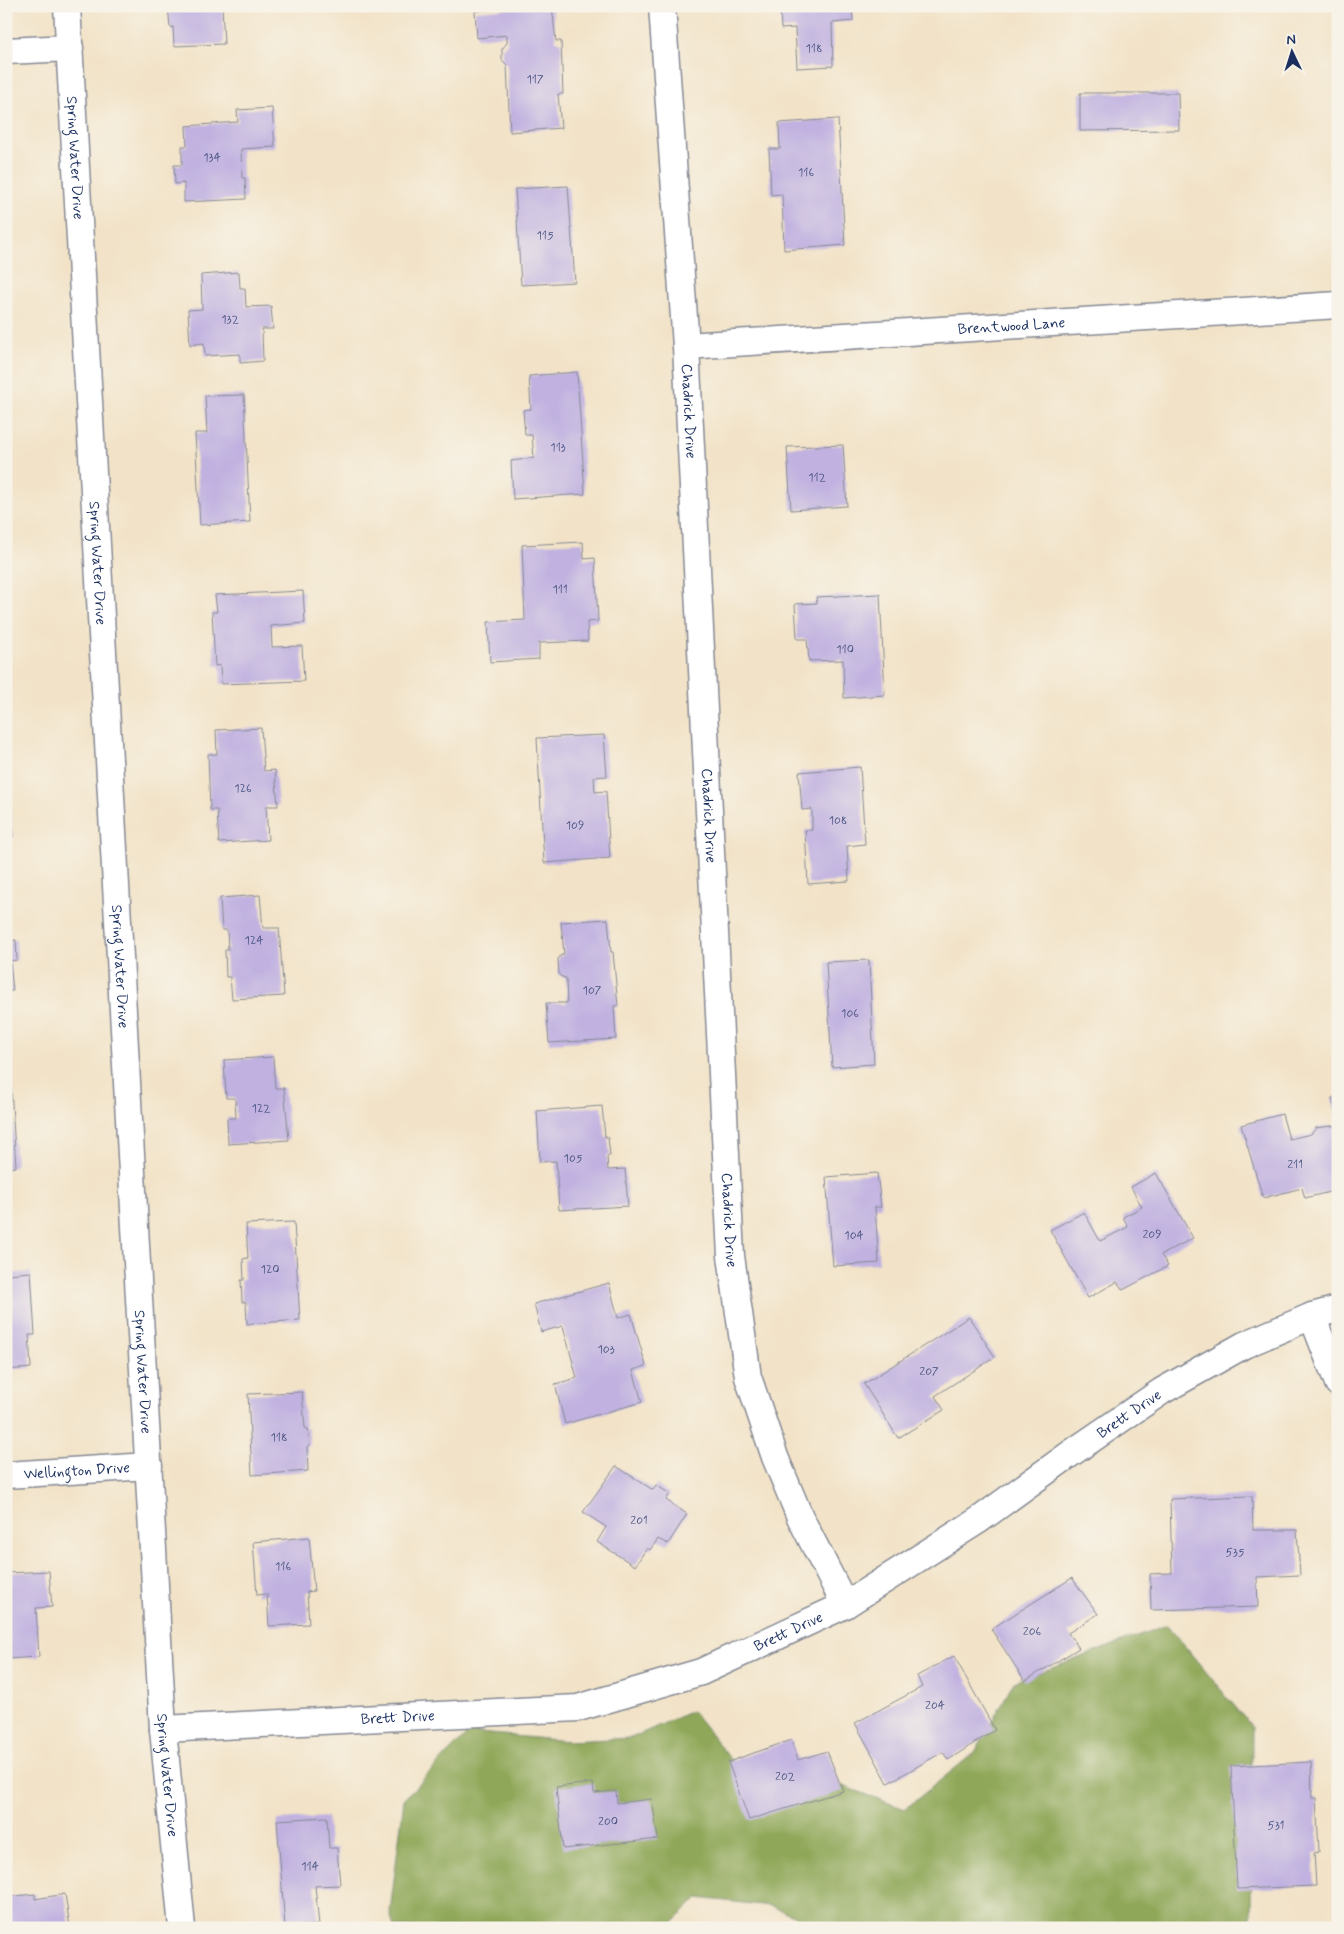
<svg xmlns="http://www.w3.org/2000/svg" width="1344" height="1934" font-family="Mynerve,sans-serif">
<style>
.forest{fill:#8fa759;stroke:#556b5c}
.building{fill:#c0b1e0}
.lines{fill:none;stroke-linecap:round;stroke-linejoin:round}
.minor-casing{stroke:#868993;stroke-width:29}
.minor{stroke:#fff;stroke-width:26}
.labels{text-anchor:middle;stroke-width:5;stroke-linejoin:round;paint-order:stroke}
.number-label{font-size:12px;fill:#44507e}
.street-label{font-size:15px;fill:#1b2f5e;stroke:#f7f3e8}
</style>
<rect width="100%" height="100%" fill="#f7f3e8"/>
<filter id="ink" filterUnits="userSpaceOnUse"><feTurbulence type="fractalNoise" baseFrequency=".02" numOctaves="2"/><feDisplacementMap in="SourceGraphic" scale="10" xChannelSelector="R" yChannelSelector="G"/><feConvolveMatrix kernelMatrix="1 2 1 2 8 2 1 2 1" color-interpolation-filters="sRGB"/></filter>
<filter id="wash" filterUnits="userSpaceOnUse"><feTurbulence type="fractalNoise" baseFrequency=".0096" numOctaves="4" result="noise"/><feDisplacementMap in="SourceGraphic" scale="20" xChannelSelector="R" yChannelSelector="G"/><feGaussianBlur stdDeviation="1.12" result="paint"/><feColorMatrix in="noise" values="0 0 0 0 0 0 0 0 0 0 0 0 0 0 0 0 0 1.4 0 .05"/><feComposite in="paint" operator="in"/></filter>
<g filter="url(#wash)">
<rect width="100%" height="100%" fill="#f2e3c8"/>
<!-- forest -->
<polygon class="forest" points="1167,1625 1252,1727 1251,1928 793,1928 796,1916 770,1906 698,1898 668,1928 394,1928 390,1912 404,1799 469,1732 568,1741 631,1738 692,1711 756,1791 822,1778 905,1809 975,1752 1014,1682"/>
<g id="blocks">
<!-- building -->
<g class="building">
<polygon points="168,6 222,6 224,44 174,46 173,27 170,27"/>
<polygon points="542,6 552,6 556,41 561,41 563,94 558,94 561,128 510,132 507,65 502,60 502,49 507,43 507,35 477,38 475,11"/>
<polygon points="780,6 852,6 853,21 832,23 833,66 797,68 795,28 781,29"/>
<polygon points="1080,93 1178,93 1179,130 1080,131"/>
<polygon points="272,108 275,147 241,149 242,178 245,178 246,199 184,202 184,183 175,184 174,165 182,165 182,146 187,146 186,126 238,122 237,110"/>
<polygon points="838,119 845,245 784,250 782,194 771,195 769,149 780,149 779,123"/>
<polygon points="568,186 575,282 521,285 515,189"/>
<polygon points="239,272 240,288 245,288 246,307 271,306 273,329 262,329 263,361 240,363 240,354 205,356 204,343 190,345 188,310 202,309 201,275"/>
<polygon points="577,372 585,494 513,499 511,461 534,458 532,435 525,435 523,410 531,409 529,376"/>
<polygon points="244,395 250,522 200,525 195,433 207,433 205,396"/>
<polygon points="843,445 847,506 791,510 787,447"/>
<polygon points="583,542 584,559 595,558 598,621 587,622 588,641 539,643 539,659 490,662 488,622 525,620 522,545"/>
<polygon points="303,591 305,623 271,626 272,647 302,646 304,681 221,684 220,665 215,666 212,612 217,612 215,595"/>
<polygon points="880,594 885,695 844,698 843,660 809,661 807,639 797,639 795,604 817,603 816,597"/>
<polygon points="261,728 264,771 275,770 278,806 266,806 268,840 219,843 217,810 210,810 208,754 217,754 216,730"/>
<polygon points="604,735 607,776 594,777 595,792 606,791 610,858 544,863 537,738"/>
<polygon points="860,767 865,844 847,846 849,881 808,884 805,830 812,830 812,809 802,810 799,772"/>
<polygon points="6,811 10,811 13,837 6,838"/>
<polygon points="260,895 263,928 279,928 284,996 232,999 230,977 226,977 225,950 228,950 227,930 222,930 220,898"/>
<polygon points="608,919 611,952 613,952 618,1006 614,1006 616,1039 549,1043 546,1003 567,1003 566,978 562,977 559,975 558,959 561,955 564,955 561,922"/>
<polygon points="16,940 17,960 10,961 13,991 6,991 6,941"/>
<polygon points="869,960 874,1064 832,1067 826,962"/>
<polygon points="6,1040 8,1040 16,1167 6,1168"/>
<polygon points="273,1057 275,1088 284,1088 289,1140 228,1144 227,1118 236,1118 235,1098 226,1098 224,1060"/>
<polygon points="1338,1096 1338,1116 1337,1116 1332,1098"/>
<polygon points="602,1106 605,1137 608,1137 610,1156 607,1156 608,1170 625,1169 628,1206 559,1210 556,1161 540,1162 537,1111"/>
<polygon points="1282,1114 1289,1139 1311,1134 1316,1128 1338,1125 1338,1190 1305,1198 1302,1188 1263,1198 1241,1125"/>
<polygon points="877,1173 881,1207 875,1207 879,1263 833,1266 826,1177"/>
<polygon points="1156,1173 1193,1238 1161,1255 1168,1266 1123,1290 1117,1282 1088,1298 1050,1230 1084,1212 1100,1241 1128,1227 1123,1217 1142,1207 1131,1187"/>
<polygon points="294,1222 300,1320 247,1324 246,1302 242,1302 241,1280 244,1280 243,1259 248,1258 246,1224"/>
<polygon points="31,1272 35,1335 29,1335 31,1368 6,1370 6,1274"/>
<polygon points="609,1283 618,1318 631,1314 646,1366 633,1370 642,1402 565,1424 555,1384 577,1378 563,1326 541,1332 534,1304"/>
<polygon points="969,1317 995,1357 935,1396 944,1410 898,1438 864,1384"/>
<polygon points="302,1392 305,1428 308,1429 310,1445 307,1447 308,1471 252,1475 248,1394"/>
<polygon points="616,1466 653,1490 656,1485 670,1494 666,1500 687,1514 668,1544 658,1539 650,1550 647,1548 635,1566 597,1542 606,1527 583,1512"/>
<polygon points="1252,1496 1253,1530 1297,1530 1300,1575 1257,1577 1258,1607 1151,1610 1150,1574 1172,1573 1170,1499"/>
<polygon points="309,1537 314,1591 307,1592 309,1624 269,1626 267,1594 257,1595 253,1542"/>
<polygon points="49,1571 52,1607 36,1608 39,1657 6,1659 6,1573"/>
<polygon points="1072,1578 1098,1614 1068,1633 1079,1648 1025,1681 991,1629"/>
<polygon points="954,1656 995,1730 948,1760 943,1752 888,1783 855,1723 922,1687 917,1676"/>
<polygon points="791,1740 798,1760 827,1751 843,1791 749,1820 728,1762"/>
<polygon points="1311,1762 1312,1798 1316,1798 1319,1852 1314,1853 1316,1886 1237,1889 1231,1766"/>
<polygon points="593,1783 594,1793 616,1791 617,1803 652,1799 658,1839 563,1849 556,1787"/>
<polygon points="327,1817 329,1848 337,1848 340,1885 315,1886 319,1925 285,1927 277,1820"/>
<polygon points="35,1894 35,1899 65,1894 70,1927 10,1928 6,1897"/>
</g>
</g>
</g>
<g filter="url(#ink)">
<use href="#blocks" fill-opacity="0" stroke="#868993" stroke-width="1"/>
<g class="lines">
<defs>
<g id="minor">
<path id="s1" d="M67,6L163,1729L182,1928"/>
<path id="s2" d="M662,6L686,346L731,1256L748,1377L775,1457L800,1517L845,1605"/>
<polyline points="6,51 70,48"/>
<path id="s3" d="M686,346L1338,305"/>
<polyline points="1312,1316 1338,1383"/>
<path id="s4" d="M6,1475L149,1466"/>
<path id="s5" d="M163,1729L578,1708L701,1672L845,1605L979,1520L1070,1454L1162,1391L1244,1345L1312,1316L1338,1309"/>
</g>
</defs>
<!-- minor casing -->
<use href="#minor" class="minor-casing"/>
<!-- minor -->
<use href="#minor" class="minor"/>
</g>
</g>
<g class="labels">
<!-- number labels -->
<g class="number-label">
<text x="814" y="52">118</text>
<text x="535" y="83">117</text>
<text x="212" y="161">134</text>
<text x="806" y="176">116</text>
<text x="545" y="239">115</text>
<text x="230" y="323">132</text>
<text x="558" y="451">113</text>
<text x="817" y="481">112</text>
<text x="560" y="593">111</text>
<text x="845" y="653">110</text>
<text x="243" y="792">126</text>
<text x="838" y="824">108</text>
<text x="575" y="829">109</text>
<text x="254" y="944">124</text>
<text x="592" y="994">107</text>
<text x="850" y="1017">106</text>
<text x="261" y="1112">122</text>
<text x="573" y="1162">105</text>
<text x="1295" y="1168">211</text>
<text x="1152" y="1238">209</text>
<text x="854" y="1239">104</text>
<text x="270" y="1273">120</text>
<text x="606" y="1353">103</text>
<text x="929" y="1375">207</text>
<text x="279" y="1441">118</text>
<text x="639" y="1524">201</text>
<text x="1235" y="1556">535</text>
<text x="283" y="1570">116</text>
<text x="1032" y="1635">206</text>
<text x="935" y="1709">204</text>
<text x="785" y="1780">202</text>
<text x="608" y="1825">200</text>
<text x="1276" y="1829">531</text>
<text x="310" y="1870">114</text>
</g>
<!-- street labels -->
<g class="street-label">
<text dy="5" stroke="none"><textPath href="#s1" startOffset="152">Spring Water Drive</textPath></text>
<text dy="5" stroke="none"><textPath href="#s3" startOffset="326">Brentwood Lane</textPath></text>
<text dy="5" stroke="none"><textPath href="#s2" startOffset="406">Chadrick Drive</textPath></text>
<text dy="5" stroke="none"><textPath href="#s1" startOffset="558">Spring Water Drive</textPath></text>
<text dy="5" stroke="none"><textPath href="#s2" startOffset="811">Chadrick Drive</textPath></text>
<text dy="5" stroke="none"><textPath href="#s1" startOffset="962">Spring Water Drive</textPath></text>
<text dy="5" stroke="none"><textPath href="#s2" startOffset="1216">Chadrick Drive</textPath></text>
<text dy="5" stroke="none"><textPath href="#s1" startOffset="1368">Spring Water Drive</textPath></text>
<text dy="5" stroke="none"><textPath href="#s5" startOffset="1045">Brett Drive</textPath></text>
<text dy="5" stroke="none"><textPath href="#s4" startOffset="71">Wellington Drive</textPath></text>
<text dy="5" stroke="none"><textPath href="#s5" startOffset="640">Brett Drive</textPath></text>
<text dy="5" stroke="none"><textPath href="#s5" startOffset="235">Brett Drive</textPath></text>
<text dy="5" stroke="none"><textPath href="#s1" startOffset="1772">Spring Water Drive</textPath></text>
</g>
</g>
<!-- margin -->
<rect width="1344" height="1934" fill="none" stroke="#f7f3e8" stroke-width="25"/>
<!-- north arrow -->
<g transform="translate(1292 52) rotate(356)" stroke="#f7f3e8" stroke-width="4" paint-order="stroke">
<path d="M0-4L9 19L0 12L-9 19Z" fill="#1b2f5e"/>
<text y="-8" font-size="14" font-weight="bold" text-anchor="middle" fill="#1b2f5e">N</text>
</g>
</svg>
